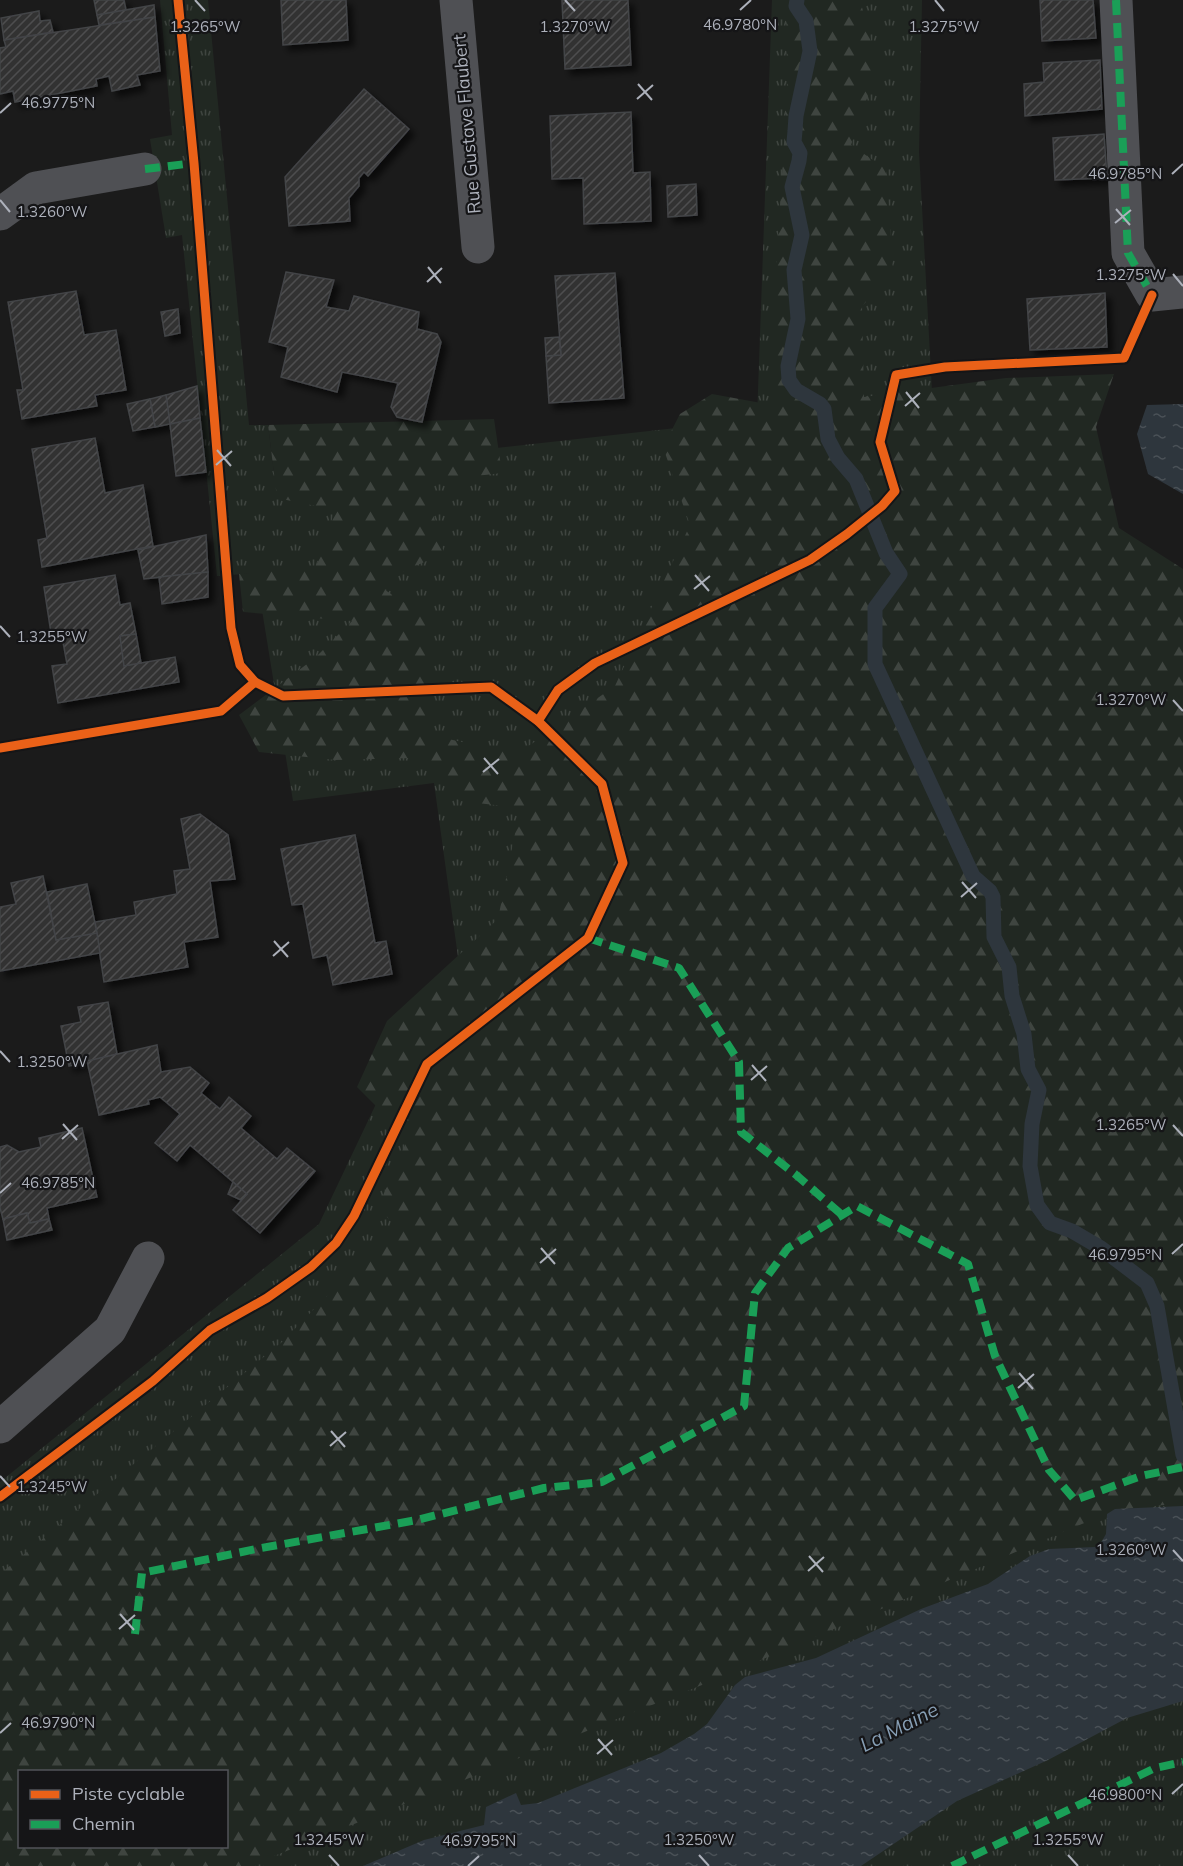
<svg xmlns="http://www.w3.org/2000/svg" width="1183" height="1866" font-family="Mulish,sans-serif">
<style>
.grass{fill:url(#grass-tufts);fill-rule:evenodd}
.forest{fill:url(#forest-firs);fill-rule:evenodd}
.water{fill:url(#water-ripples)}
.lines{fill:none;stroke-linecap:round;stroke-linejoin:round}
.stream{stroke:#2e363d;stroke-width:15}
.building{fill:url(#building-hatch);stroke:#434447;stroke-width:1.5;filter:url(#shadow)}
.street{stroke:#4f5054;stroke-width:33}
.quiet{stroke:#1a9f57;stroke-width:8;stroke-dasharray:15 8;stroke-linecap:butt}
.cycleway-casing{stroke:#151517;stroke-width:13}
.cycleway{stroke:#ea6118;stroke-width:9}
.ticks{fill:none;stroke:#adb1bb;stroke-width:2}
.labels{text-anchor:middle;stroke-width:4.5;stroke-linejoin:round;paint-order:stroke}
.street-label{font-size:18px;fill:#adb1bb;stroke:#151517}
.water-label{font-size:20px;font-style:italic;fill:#869eb4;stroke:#151517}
.ticks-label{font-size:15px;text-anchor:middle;fill:#adb1bb;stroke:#151517;stroke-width:4.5;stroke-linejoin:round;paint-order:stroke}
</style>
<defs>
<pattern id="grass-tufts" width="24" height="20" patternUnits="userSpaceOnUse" patternTransform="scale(1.5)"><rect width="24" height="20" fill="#212822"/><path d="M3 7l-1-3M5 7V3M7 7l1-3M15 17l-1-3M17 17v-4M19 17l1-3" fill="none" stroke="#3f4540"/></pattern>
<pattern id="forest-firs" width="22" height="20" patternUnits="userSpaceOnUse" patternTransform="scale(1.5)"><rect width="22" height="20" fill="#212822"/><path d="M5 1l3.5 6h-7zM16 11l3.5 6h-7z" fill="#3f4540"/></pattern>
<pattern id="water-ripples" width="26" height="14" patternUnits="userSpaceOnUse" patternTransform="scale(1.5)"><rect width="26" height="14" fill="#2e363d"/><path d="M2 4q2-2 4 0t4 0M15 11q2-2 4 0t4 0" fill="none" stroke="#4a5157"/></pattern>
<pattern id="building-hatch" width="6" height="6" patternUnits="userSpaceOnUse" patternTransform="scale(1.5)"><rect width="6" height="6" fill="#333"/><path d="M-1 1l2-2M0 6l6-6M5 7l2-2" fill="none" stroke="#4e4e4f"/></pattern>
<filter id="shadow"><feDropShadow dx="5.5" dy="5.5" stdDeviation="3" flood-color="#0009"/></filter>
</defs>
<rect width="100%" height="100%" fill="#1b1b1b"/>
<!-- grass -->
<path class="grass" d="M160,0H208L249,425H268L274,473L757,419L772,0H922L919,152L933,410L1183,1168V1866H0V1482L319,1224L385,1085L462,986L434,783L293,801L256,573L217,576L182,235L166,238L150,139L172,135ZM20,1772H226V1846H20Z"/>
<!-- forest -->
<path class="forest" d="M786,0H860L878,66L851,145L886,169L893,273L862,306L864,397L1006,378L1114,374L1096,427L1119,528L1183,569V1503L1115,1510L702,1685L249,1866H0V1574L282,1342L395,1226L378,1207L408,1138L357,1087L387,1021L498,919L520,808L460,801L415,758L335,760L259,752L239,715L315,658L352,621L243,612L239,574L316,567L335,510L277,498L268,425L494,419L502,473L424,482L444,553L376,584L429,619L430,735L517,754L615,686L690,525L663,447L680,414L712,394L773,405V314L787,97ZM20,1772H226V1846H20Z"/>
<!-- water -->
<g class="water">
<polygon points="1183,404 1183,494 1148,474 1137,434 1147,405"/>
<polygon points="1183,1506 1183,1701 1127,1718 1048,1760 957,1801 861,1866 363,1866 424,1840 484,1825 486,1807 516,1793 521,1805 538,1803 661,1753 694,1734 707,1724 735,1685 745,1677 816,1658 921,1609 988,1584 1030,1556 1049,1549 1095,1547 1102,1541 1106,1534 1107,1514 1115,1509"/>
</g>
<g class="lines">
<!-- stream -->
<polyline class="stream" points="797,0 796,6 806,21 810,51 796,116 795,131 794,142 800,153 799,161 792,187 802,235 794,270 798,319 788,366 789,380 796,390 820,404 824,409 828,439 838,458 856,479 886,553 900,574 875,608 875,664 973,876 990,891 993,897 994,937 1009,967 1012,996 1024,1034 1028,1069 1039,1090 1032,1124 1030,1166 1037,1205 1050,1223 1072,1231 1101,1248 1147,1283 1157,1306 1183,1455"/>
</g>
<!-- building -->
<g class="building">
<polygon points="94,0 124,0 126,10 97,15"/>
<polygon points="281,0 346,0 348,40 283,45"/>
<polygon points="562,0 628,0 631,65 565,69"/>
<polygon points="1040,0 1093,0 1096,38 1042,41"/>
<polygon points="154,5 155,17 99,25 97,15"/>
<polygon points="39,11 40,21 50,20 53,32 4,40 1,18"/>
<polygon points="155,17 160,71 137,75 140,85 112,91 109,76 96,79 97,86 15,102 13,91 0,94 0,48 6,47 4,40"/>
<polygon points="1100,60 1102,109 1025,116 1024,84 1044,82 1043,63"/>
<polygon points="364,89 409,129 368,176 364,172 359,178 359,186 349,198 350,221 289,226 285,177"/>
<polygon points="631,112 633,173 650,172 651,221 584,224 583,178 552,179 550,116"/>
<polygon points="1104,134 1107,178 1055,180 1053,138"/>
<polygon points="696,184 697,215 668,217 667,186"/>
<polygon points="286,272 334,280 326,307 349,311 354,296 419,312 417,329 437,334 441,342 422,422 397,417 391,407 398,383 342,372 337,392 281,377 288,347 269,342"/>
<polygon points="615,273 624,398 549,403 546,356 561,355 555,276"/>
<polygon points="76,291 84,335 116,330 126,390 95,395 97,406 22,419 17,390 23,390 8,302"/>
<polygon points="1105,293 1107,347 1030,350 1027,299"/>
<polygon points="178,309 180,333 165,336 161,312"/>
<polygon points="559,337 561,355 546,356 545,338"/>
<polygon points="197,386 200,418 170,424 166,395"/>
<polygon points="166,395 170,424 155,427 150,399"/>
<polygon points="150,399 155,427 133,431 127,404"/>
<polygon points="200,418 206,472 176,476 170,424"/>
<polygon points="95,438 105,493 143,485 153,546 42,567 38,540 47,538 32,449"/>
<polygon points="206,535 208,572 144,579 138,550"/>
<polygon points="208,572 208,597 162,604 159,577"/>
<polygon points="115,575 120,605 130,603 136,634 120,636 124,666 175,657 179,682 58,703 52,666 67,664 61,631 51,633 44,587"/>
<polygon points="136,634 141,663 124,666 120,636"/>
<polygon points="200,814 228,835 235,879 210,881 218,937 184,942 188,967 104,982 95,922 136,915 134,902 177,894 174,871 190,869 181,819"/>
<polygon points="355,835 375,943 386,941 392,974 333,985 327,955 313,958 303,904 292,905 281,849"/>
<polygon points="43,876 56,940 97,933 100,953 0,971 0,907 16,904 11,883"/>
<polygon points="87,884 97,933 56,940 47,892"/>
<polygon points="108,1002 117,1054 69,1066 61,1026 81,1022 78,1007"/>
<polygon points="157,1045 161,1072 190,1067 209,1083 201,1093 220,1109 229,1097 251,1116 241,1128 277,1159 287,1148 315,1171 260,1233 233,1210 247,1194 190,1145 177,1161 155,1143 180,1114 160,1097 148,1100 149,1104 99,1115 87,1061"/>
<polygon points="82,1128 97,1197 47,1208 49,1219 30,1223 27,1213 3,1219 0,1208 0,1147 7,1145 19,1152 41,1147 39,1138"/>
<polygon points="233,1182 247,1194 241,1200 228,1194"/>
<polygon points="27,1213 30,1223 49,1219 52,1230 7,1240 3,1219"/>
</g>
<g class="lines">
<!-- street -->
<g class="street">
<polyline points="456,0 478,247"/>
<polyline points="1116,0 1128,253 1152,295 1183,292"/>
<polyline points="0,214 36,188 145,169"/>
<polyline points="0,1427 110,1330 148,1258"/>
</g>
<!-- quiet -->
<g class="quiet">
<polyline points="1116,0 1128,253 1152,295 1150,299"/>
<polyline points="145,169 194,163"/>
<polyline points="588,938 679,968 739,1062 741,1132 795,1174 842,1215"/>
<polyline points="135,1634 142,1573 256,1549 417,1520 544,1488 602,1482 744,1406 755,1293 788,1248 857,1206 968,1264 995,1356 1049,1470 1075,1500 1141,1476 1183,1467"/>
<polyline points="952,1866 1155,1768 1183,1762"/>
</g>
<defs>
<g id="cycleway">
<polyline points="538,721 558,690 595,663 810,560 847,534 882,506 895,491 880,442 896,375 945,367 1124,358 1152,295"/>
<polyline points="0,748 221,711 255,682"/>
<polyline points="0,1497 153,1381 210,1330 267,1298 311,1267 336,1243 354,1216 427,1064 588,938 623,863 602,784 538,721 491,687 283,696 255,682 240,665 231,628 194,163 178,0"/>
</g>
</defs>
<!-- cycleway casing -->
<use href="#cycleway" class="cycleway-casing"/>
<!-- cycleway -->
<use href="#cycleway" class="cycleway"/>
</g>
<!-- ticks -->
<path class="ticks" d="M195,0L205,11M565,0L575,11M935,0L944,11M740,10L751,0M638,84L652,100M637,99L653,85M0,113L11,103M1172,174L1183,164M0,200L10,212M1116,209L1130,225M1115,223L1131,210M428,267L441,283M1173,274L1183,286M427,282L442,268M906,392L919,408M905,406L920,393M217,450L231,466M216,465L232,451M695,575L709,591M694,589L710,576M0,626L10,637M1173,700L1183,711M484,758L498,774M483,772L499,759M962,882L976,898M961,897L977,883M274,941L288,957M273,956L289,942M0,1051L10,1062M752,1065L766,1081M751,1080L767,1066M63,1124L77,1140M1173,1125L1183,1136M62,1139L78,1125M0,1193L11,1183M541,1248L555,1264M1172,1254L1183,1244M540,1263L556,1249M1019,1373L1033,1389M1018,1388L1034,1374M331,1431L345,1447M330,1446L346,1432M0,1476L10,1487M1173,1550L1183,1561M809,1556L823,1572M808,1571L824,1557M120,1614L134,1630M119,1629L135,1615M0,1733L11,1723M598,1739L612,1755M597,1754L613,1740M1172,1794L1183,1784M329,1855L339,1866M699,1855L709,1866M1068,1855L1078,1866M468,1866L479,1856"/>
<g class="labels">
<!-- street labels -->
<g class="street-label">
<text transform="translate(467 124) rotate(-95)" y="6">Rue Gustave Flaubert</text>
</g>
<!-- water labels -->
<g class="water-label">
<text transform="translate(899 1727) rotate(-27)" y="7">La Maine</text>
</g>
</g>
<g class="ticks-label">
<text x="740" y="30">46.9780°N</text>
<text x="205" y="32">1.3265°W</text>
<text x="575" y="32">1.3270°W</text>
<text x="944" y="32">1.3275°W</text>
<text x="58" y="108">46.9775°N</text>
<text x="1125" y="179">46.9785°N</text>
<text x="52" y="217">1.3260°W</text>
<text x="1131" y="280">1.3275°W</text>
<text x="52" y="642">1.3255°W</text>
<text x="1131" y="705">1.3270°W</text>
<text x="52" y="1067">1.3250°W</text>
<text x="1131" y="1130">1.3265°W</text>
<text x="58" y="1188">46.9785°N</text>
<text x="1125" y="1260">46.9795°N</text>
<text x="52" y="1492">1.3245°W</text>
<text x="1131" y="1555">1.3260°W</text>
<text x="58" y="1728">46.9790°N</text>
<text x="1125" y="1800">46.9800°N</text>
<text x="329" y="1845">1.3245°W</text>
<text x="699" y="1845">1.3250°W</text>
<text x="1068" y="1845">1.3255°W</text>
<text x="479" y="1846">46.9795°N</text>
</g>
<!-- legend -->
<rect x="18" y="1770" width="210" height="78" fill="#151517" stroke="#525359" stroke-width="1.5"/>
<rect x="30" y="1790" width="30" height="9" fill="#ea6118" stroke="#525359" stroke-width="1.5"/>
<text x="72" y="1800" font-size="18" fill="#adb1bb">Piste cyclable</text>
<rect x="30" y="1820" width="30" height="9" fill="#1a9f57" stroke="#525359" stroke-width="1.5"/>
<text x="72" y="1830" font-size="18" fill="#adb1bb">Chemin</text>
</svg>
